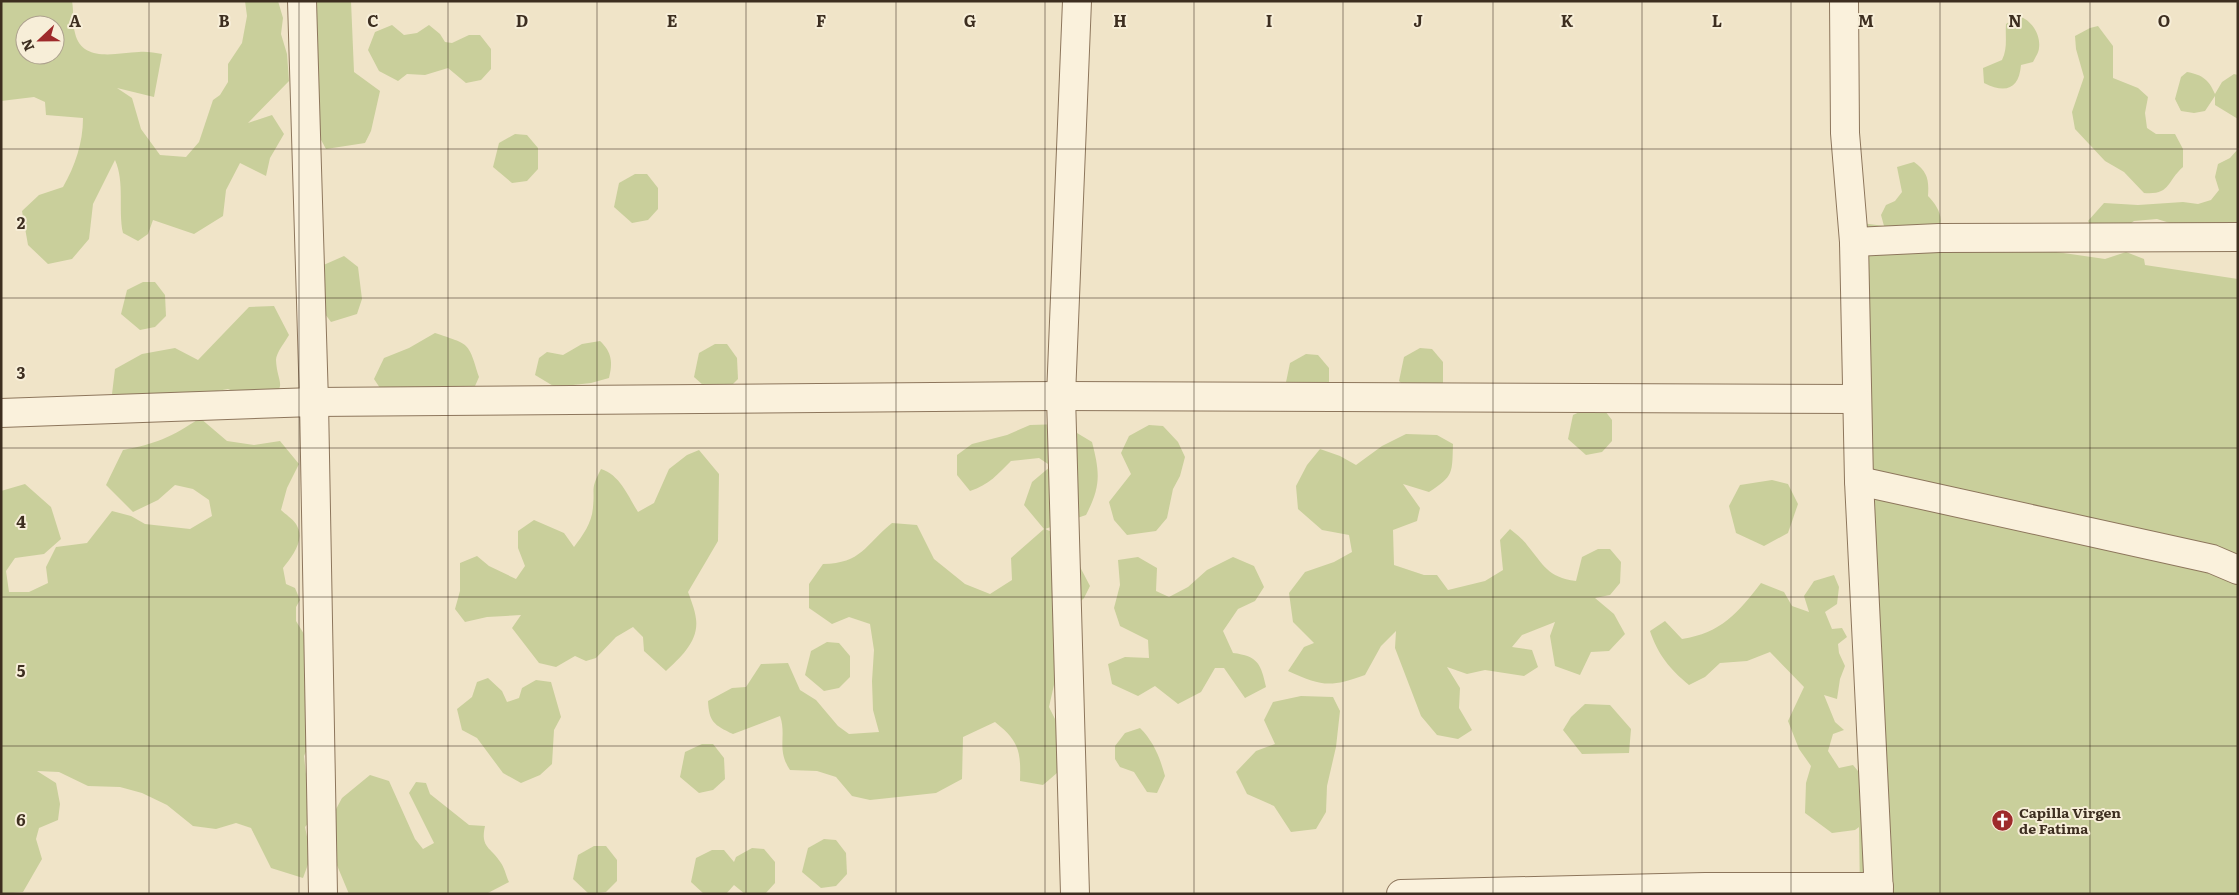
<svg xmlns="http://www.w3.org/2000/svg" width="2239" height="895" font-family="Literata,serif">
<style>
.green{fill:#c9cf9b;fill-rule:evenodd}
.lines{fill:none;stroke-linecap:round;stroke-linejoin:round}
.minor-casing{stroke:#8d765c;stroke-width:30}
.minor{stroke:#faf1dc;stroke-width:28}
.grid{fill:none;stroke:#3d2e20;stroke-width:1;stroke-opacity:0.55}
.labels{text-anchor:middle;stroke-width:4;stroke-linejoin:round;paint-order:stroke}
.poi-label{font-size:14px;font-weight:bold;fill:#3d2e20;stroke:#f7eed8;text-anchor:start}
.grid-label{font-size:16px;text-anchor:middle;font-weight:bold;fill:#3d2e20;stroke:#f7eed8;stroke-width:4;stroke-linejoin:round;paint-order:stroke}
</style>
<rect width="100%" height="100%" fill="#f0e4c8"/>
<!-- green -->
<g class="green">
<path d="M1,1H72C74,12 72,22 75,33C82,63 116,53 139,52C146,51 155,53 162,54L154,97L117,88L132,98L141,129L160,155L186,157L199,142L213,100L220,95L228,82V64L242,43L247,16L245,1H278L283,18L281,34L287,54L289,81L248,123L272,115L284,134L270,158L266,176L240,163L226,190L223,216L194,234L153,220L148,234L138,241L123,233C118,210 125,182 115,160L93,204L89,239L72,259L48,264L28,245L22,211L39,195L63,187C75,166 83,143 83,118L46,115L45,102L34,97L1,101ZM25,25H55V55H25Z"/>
<polygon points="310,1 351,1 354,72 380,91 371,131 365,143 326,149 307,114"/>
<path d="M2019,16C2031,20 2041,34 2039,48C2039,52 2035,58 2033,62L2021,65C2019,89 2006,94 1984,83L1983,68L2002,60C2008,48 2005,37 2006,24Z"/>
<polygon points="392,25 404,35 417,33 429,25 440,34 445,42 452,43 469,35 480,35 491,49 491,69 481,80 466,83 448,68 425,75 407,74 398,81 379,71 368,50 375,32"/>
<path d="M2098,26L2113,46V78L2138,88L2148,97L2145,113L2147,128L2156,134H2175L2183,149V167C2166,182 2171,195 2144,193L2124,172L2105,161L2075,129L2072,112L2084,77L2076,49L2075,36L2090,28Z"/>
<path d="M2187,72C2203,75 2209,80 2215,94L2222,82L2234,74L2238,75V119L2215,105V96L2205,111L2194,113L2181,111L2175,99L2181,77Z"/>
<polygon points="515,134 527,135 538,148 538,169 527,181 512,183 493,167 499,143"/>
<polygon points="2238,149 2238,228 2173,224 2157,219 2134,221 2119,231 2095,233 2088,221 2104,203 2138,205 2183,202 2198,204 2211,200 2219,190 2215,177 2218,164 2230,158"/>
<path d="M1914,162C1928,172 1929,180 1928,196C1938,206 1948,223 1933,234L2105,259L2126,252L2144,259L2145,265L2238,279V894H1860L1859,827L1855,830L1832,833L1805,813L1806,783L1811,766L1799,749L1788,721L1804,687L1770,652L1747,661L1720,663L1705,677L1689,685C1670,669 1658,655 1650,631L1665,621L1682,639C1721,633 1738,613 1761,583L1784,592L1792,606L1809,612L1804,596L1814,581L1834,575L1839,587L1837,604L1825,612L1832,629L1842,628L1847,637L1838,644L1839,653L1845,666L1840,679L1837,699L1824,695L1835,722L1844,730L1833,734L1828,751L1839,768L1853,765L1858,771L1846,221L1884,226L1881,215L1886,205L1895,201L1902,192L1897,167Z"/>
<polygon points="635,174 647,174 658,188 658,209 648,220 632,223 614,207 619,183"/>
<polygon points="344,256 358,267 362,299 357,314 331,322 310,294 319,267"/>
<polygon points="143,282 155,282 165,295 166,316 155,327 140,330 121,314 127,290"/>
<path d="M274,306L289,335C285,342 276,353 276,360C277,385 291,387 261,402L228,389L130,407L112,394L115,369L142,354L175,348L198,360L249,307Z"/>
<path d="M435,333C470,345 468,341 479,377L464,411L382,391L374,379L384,358L409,348Z"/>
<path d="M600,341C612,352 613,363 609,378L591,383L555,387L535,375L539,358L547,352L563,355L582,344Z"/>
<polygon points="715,344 727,344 737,358 738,379 727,390 712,393 694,377 699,353"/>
<polygon points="1420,348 1432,349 1443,362 1443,383 1432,395 1417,397 1399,381 1404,357"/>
<polygon points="1306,354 1318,355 1329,368 1329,389 1285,387 1290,363"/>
<polygon points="1590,407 1602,407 1612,420 1612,441 1602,452 1586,455 1568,439 1573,415"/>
<path d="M200,418L227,441L254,445L280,441L299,464L287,488L281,510C285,514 293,519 296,524C306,540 292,556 283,568L286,584L295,588L300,600L296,607V621L304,634L307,656L312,739L304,756L306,774L317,795L318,813L305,827L311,856L303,878L271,868L251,828L236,823L216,829L193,826L167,805L142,793L120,787L88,786L59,772L37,771L56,783L60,804L58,820L39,828L36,839L42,859L23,892L1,894V491L25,484L51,507L61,539L44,554L15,558L6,571L9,592H29L48,583L46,567L56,547L87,543L112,511L131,516L145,524L190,529L212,516L209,500L193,489L175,485L158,500L133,512L106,485L123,450C155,444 172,437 200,418Z"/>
<path d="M1062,424L1092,442C1100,473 1101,486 1086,515L1045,529L1080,544L1079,565L1090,586L1084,598L1056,626V676L1049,707L1056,721L1070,734L1071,761L1043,785L1020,781C1021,751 1019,741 995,722L963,737L962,779L936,793L870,800L852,796L836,777L817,771L790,770C776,749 787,736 780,716L733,734C714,725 709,722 708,701L732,688L746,687L761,664L788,663L800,690L816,700L838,726L849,734L879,732L873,710L872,681L874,650L870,624L849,617L832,624L809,608V584L823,564C862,563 864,546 892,523L917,525L934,559L965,584L990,594L1012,580L1011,558L1044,529L1024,505L1032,482L1051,466L1039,458L1011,461C998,474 989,485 970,491L957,475V455L972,444L1007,435L1030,425Z"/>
<polygon points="1149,425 1163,426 1178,442 1185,457 1180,476 1173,489 1167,518 1156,531 1127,535 1114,520 1109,502 1131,474 1121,453 1129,436"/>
<path d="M1406,434L1437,435L1453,444C1452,473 1454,476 1429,492L1403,484L1420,508L1417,521L1393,530L1394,565L1424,575H1437L1448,590L1485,581L1503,570L1500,540L1510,529C1516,534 1523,539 1527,545C1544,565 1547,577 1576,581L1582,557L1598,549H1610L1621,562L1620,583L1610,595L1595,598L1614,614L1625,634L1609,651L1591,652L1580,675L1555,666L1550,636L1555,622L1522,635L1512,647L1532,650L1538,667L1524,676L1485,670L1467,674L1447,667L1460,688L1459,708L1472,730L1458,739L1437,735L1421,716L1395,648L1396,631L1381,646L1365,675C1329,688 1322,686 1288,671L1304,647L1314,643L1293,622L1289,593L1305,572L1334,562L1352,552L1349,535L1322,530L1298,509L1296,486L1307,465L1320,449L1340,456L1356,465L1382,446Z"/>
<path d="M699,450L719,474L718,541L688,592C691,600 695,610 696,619C699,641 681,657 666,671L644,651L643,637L633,627L616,637L596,658L586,661L575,656L556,667L539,663L512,628L521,615L487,617L465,622L455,609L460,591V563L477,556L489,566L516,579L525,566L518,548V531L534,520L564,533L574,547C583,535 592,523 593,507C595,487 590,490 601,469C620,475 628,496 638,512L654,503L669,469L687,455Z"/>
<polygon points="1772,480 1788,484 1798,504 1788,533 1764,546 1736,533 1729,506 1740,485"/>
<path d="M1138,557L1157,568L1156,591L1169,597L1188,587L1207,570L1233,557L1254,566L1264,587L1255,601L1238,609L1223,631L1233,653C1258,656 1261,664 1266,687L1245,698L1224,668H1215L1201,692L1178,704L1155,686L1138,696L1112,684L1108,664L1125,657L1149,658L1148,640L1120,626L1114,608L1120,585L1118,560Z"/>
<polygon points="827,642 839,643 850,656 850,677 839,688 824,691 805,675 811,651"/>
<polygon points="488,678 502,691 507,702 519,698 522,688 536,680 551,682 561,717 554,730 552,764 540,775 521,783 503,773 477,738 462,730 457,709 472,697 477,682"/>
<polygon points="1301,696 1333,697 1340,711 1336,747 1327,786 1326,812 1316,829 1291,832 1274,806 1247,794 1236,772 1256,751 1275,744 1264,720 1273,702"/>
<polygon points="1585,704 1610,705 1631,729 1629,753 1582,754 1563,730 1571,717"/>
<path d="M1140,728C1154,742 1160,758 1165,776L1157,793L1147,792L1134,772L1120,767L1115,759V746L1125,733Z"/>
<polygon points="702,744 713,744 724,758 725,779 713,790 699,793 680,777 685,752"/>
<path d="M370,775L389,781L415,839L423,849L434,843L409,793L416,782L426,783L430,794L469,825L485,826C480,848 491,847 501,863C505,869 506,876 509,882L486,894H349L326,839L335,811L342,798Z"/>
<polygon points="824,839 836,840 846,853 847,874 836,886 821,888 802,872 808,848"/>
<polygon points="594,846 606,846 617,860 617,881 606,892 589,894 573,879 578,855"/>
<polygon points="752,848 764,849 775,862 775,883 765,894 745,894 734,885 726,894 704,894 691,882 696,858 712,850 724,850 734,862 736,857"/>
</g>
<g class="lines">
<defs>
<g id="minor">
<polyline points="302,1 314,402 323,894"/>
<polyline points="1844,1 1845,133 1854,242 1859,481 1879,894"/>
<polyline points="1854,242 1939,238 2238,237"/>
<polyline points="1,413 314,402 1061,396 1856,399"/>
<polyline points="1859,481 2212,559 2238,570"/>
<polyline points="1075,894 1061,396 1077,1"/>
<polyline points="1401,894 1705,887 1879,887"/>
</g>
</defs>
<!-- minor casing -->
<use href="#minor" class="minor-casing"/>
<!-- minor -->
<use href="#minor" class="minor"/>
</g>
<!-- grid -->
<path class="grid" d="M149,1V894M299,1V894M448,1V894M597,1V894M746,1V894M896,1V894M1045,1V894M1194,1V894M1343,1V894M1493,1V894M1642,1V894M1791,1V894M1940,1V894M2090,1V894M1,149H2238M1,298H2238M1,448H2238M1,597H2238M1,746H2238"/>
<!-- icons -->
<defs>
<symbol id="church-disc" viewBox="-11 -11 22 22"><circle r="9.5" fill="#9e2a2b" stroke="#f7eed8"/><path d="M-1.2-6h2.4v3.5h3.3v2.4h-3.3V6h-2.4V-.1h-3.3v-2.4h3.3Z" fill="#fff"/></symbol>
</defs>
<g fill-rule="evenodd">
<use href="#church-disc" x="1990" y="808" width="25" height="25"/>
</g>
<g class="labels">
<!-- poi labels -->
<g class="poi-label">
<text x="2019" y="818">Capilla Virgen<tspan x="2019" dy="16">de Fatima</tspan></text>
</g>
</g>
<g class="grid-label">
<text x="75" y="27">A</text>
<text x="224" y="27">B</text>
<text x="373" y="27">C</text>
<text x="522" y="27">D</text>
<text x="672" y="27">E</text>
<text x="821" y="27">F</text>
<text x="970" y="27">G</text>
<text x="1120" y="27">H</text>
<text x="1269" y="27">I</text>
<text x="1418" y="27">J</text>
<text x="1567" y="27">K</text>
<text x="1717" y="27">L</text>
<text x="1866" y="27">M</text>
<text x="2015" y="27">N</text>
<text x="2164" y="27">O</text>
<text x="21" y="229">2</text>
<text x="21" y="379">3</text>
<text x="21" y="528">4</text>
<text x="21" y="677">5</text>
<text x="21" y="826">6</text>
</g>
<!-- border -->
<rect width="2239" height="895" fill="none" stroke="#3d2e20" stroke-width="5"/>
<!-- north arrow -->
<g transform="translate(40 40) rotate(248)"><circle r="24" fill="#f7eed8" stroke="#ada18e"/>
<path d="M0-4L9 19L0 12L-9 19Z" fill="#9e2a2b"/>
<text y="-8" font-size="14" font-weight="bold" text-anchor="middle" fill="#3d2e20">N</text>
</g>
</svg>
